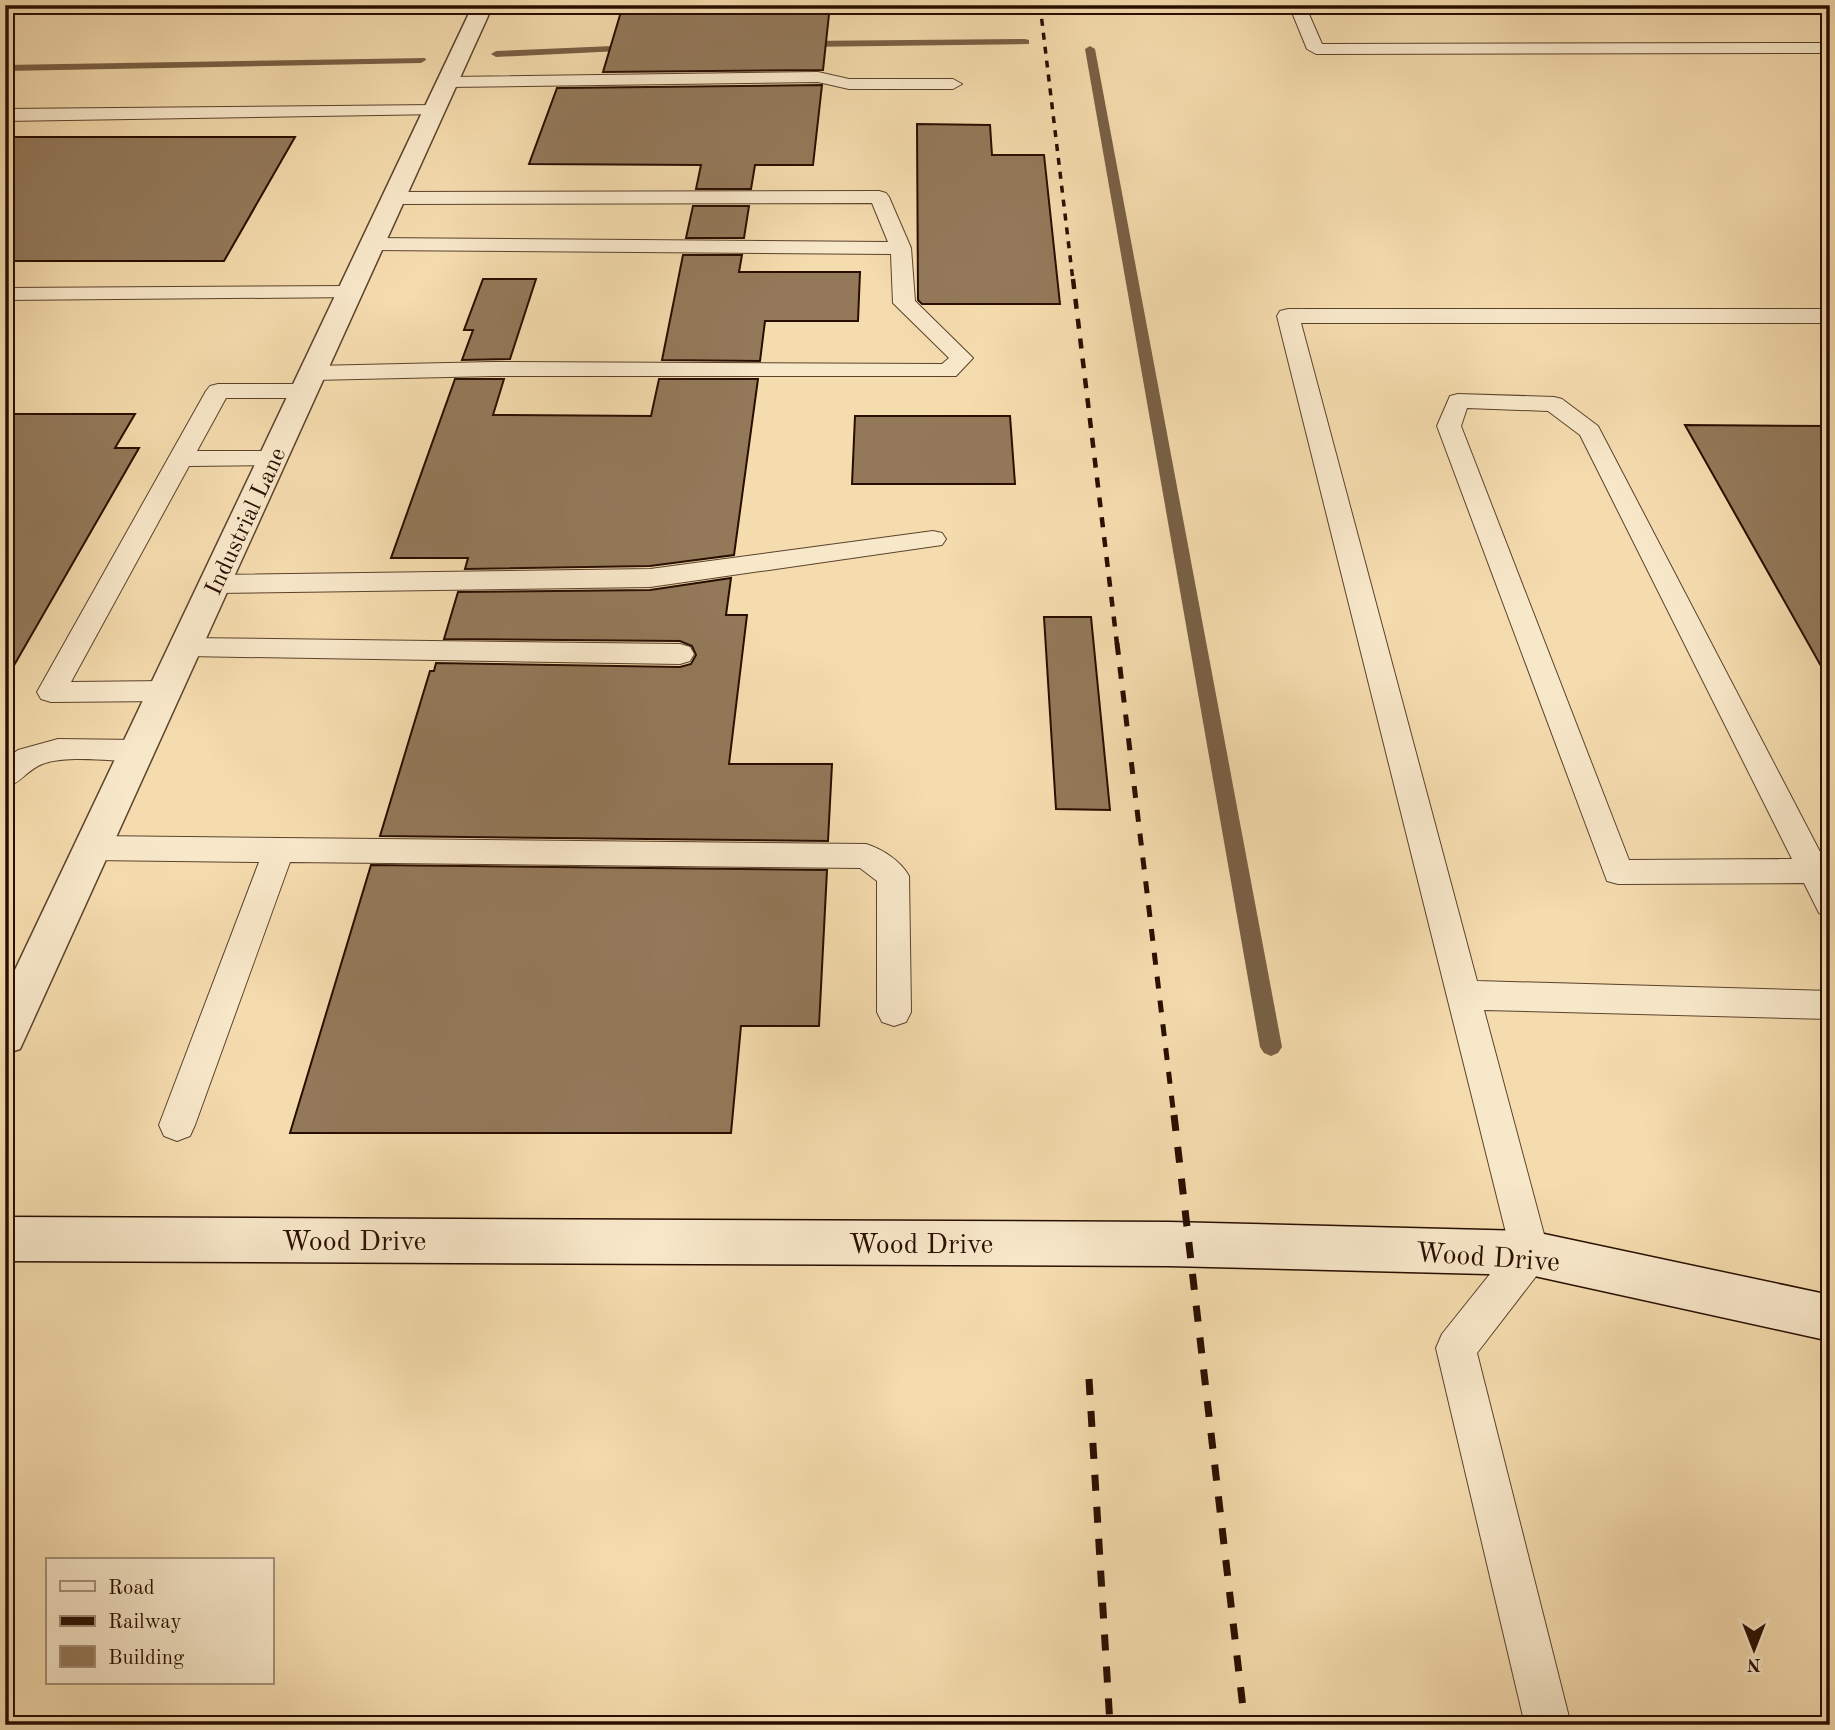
<svg xmlns="http://www.w3.org/2000/svg" width="1835" height="1730" font-family="'Old Standard TT',serif">
<style>
.lines{fill:none;stroke-linecap:round;stroke-linejoin:round}
.stream{fill:#796045;fill-rule:evenodd}
.building{fill:#93795a;stroke:#280e00;stroke-width:2}
.lane-casing{stroke:#5b422c;stroke-width:2}
.street-casing{stroke:#5b422c;stroke-width:3}
.secondary-casing{stroke:#280e00;stroke-width:3}
.lane{fill:#f8e8ca;fill-rule:evenodd}
.street{fill:#f8e8ca;fill-rule:evenodd}
.secondary{fill:#f8e8ca;fill-rule:evenodd}
.rail-far3{stroke:#280e00;stroke-width:3.5;stroke-dasharray:7 7;stroke-linecap:butt}
.rail-far2{stroke:#280e00;stroke-width:4.5;stroke-dasharray:10 10;stroke-linecap:butt}
.rail-far1{stroke:#280e00;stroke-width:5;stroke-dasharray:12 12;stroke-linecap:butt}
.rail{stroke:#280e00;stroke-width:7;stroke-dasharray:16 16;stroke-linecap:butt}
.labels{text-anchor:middle;stroke-width:7;stroke-linejoin:round;paint-order:stroke}
.street-label{font-size:24px;fill:#280e00;stroke:#f8e8ca}
.near-street-label{font-size:28px;fill:#280e00;stroke:#f8e8ca}
</style>
<rect width="100%" height="100%" fill="#f5dcae"/>
<filter id="stains"><feTurbulence type="fractalNoise" baseFrequency=".00286" numOctaves="4"/><feColorMatrix values="0 0 0 0 .2 0 0 0 0 .09 0 0 0 0 .02 0 0 0 .5 -.17"/></filter>
<radialGradient id="worn" r=".72"><stop offset=".6" stop-color="#630" stop-opacity="0"/><stop offset="1" stop-color="#630" stop-opacity=".3"/></radialGradient>
<g class="lines">
<!-- stream -->
<g class="stream">
<polygon points="1025,39 1029,40 1029,44 802,47 797,44 802,41"/>
<polygon points="636,45 641,48 640,50 496,57 491,54 496,51"/>
<polygon points="1090,46 1095,49 1282,1047 1278,1053 1271,1056 1264,1053 1260,1047 1085,49"/>
<polygon points="425,58 426,60 421,63 5,71 5,65"/>
</g>
</g>
<!-- building -->
<g class="building">
<polygon points="623,5 830,5 823,70 603,72"/>
<polygon points="822,85 813,165 755,165 751,189 696,189 701,165 529,164 557,88"/>
<polygon points="917,124 990,125 992,155 1044,155 1060,304 922,304 918,300"/>
<polygon points="5,137 295,137 224,261 5,261"/>
<polygon points="693,206 749,206 744,238 686,238"/>
<polygon points="683,255 742,255 739,272 860,272 858,321 765,321 760,361 662,360"/>
<polygon points="483,279 536,279 510,359 462,360 473,330 464,330"/>
<polygon points="455,379 504,379 493,415 651,416 659,379 758,379 734,555 650,566 465,569 468,558 391,558"/>
<polygon points="5,414 135,414 115,448 139,448 5,681"/>
<polygon points="855,416 1010,416 1015,484 852,484"/>
<polygon points="1685,425 1830,426 1830,682"/>
<polygon points="731,578 726,615 747,615 729,764 832,764 828,841 380,836 430,671 434,671 436,663 680,667 691,664 696,655 692,646 680,641 444,639 458,592 650,590"/>
<polygon points="1044,617 1091,617 1110,810 1056,809"/>
<polygon points="371,865 827,870 819,1026 741,1026 731,1133 290,1133"/>
</g>
<g class="lines">
<defs>
<g id="lane">
<polygon points="1289,5 1305,5 1322,44 1830,43 1830,53 1316,54 1307,49"/>
<polygon points="818,72 849,79 953,79 962,84 953,89 849,89 818,82 448,87 439,82 448,77"/>
<polygon points="435,105 444,110 441,114 5,121 5,109"/>
<polygon points="879,191 886,193 889,197 911,248 915,301 973,358 956,376 493,376 313,380 305,378 302,373 305,368 313,366 493,362 942,364 949,358 893,303 891,254 373,250 366,248 363,244 366,240 373,238 888,242 872,203 394,204 387,202 384,198 387,194 394,192"/>
<polygon points="351,286 359,287 362,292 359,297 5,300 5,288"/>
<polygon points="1288,309 1830,309 1830,323 1301,323 1477,981 1830,991 1830,1019 1484,1010 1549,1253 1544,1266 1477,1353 1571,1725 1525,1725 1436,1348 1442,1334 1510,1249 1277,316 1280,311"/>
<polygon points="218,384 305,384 313,386 317,391 313,396 305,398 226,398 197,451 274,451 283,453 286,458 283,463 274,465 189,466 71,682 166,681 176,684 180,691 176,698 166,701 51,702 41,699 37,692 206,391 210,386"/>
<path d="M1458,394L1554,397L1562,399L1598,426L1830,871V917L1819,913L1804,883L1618,884L1607,881L1437,426L1450,396ZM1467,408L1548,411L1580,435L1792,859L1629,860L1461,426Z"/>
<polygon points="933,531 942,533 946,539 942,545 650,587 215,593 206,590 202,584 206,578 215,575 650,569"/>
<polygon points="186,638 680,644 690,647 694,654 690,661 680,664 186,656 176,654 172,647 176,640"/>
<path d="M58,739L138,740L148,743L153,751L148,759L138,762C112,761 60,754 38,766C25,773 19,784 5,788V760L18,750Z"/>
<path d="M92,836L866,844C882,849 901,861 909,876L911,1012L906,1022L894,1026L882,1022L877,1012V881L860,868L290,862L195,1125L190,1136L177,1141L164,1136L159,1125L259,862L92,860L81,856L76,848L81,840Z"/>
</g>
<polygon id="street" points="473,5 493,5 26,1036 20,1049 5,1054 5,991"/>
<polygon id="secondary" points="5,1217 1169,1222 1530,1231 1830,1295 1830,1341 1530,1275 1169,1266 5,1261"/>
</defs>
<!-- lane casing -->
<use href="#lane" class="lane-casing"/>
<!-- street casing -->
<use href="#street" class="street-casing"/>
<!-- secondary casing -->
<use href="#secondary" class="secondary-casing"/>
<!-- lane -->
<use href="#lane" class="lane"/>
<!-- street -->
<use href="#street" class="street"/>
<!-- secondary -->
<use href="#secondary" class="secondary"/>
<!-- rail-far3 -->
<polyline class="rail-far3" points="1040,5 1073,281"/>
<!-- rail-far2 -->
<polyline class="rail-far2" points="1073,279 1117,644"/>
<!-- rail-far1 -->
<polyline class="rail-far1" points="1117,643 1174,1117"/>
<!-- rail -->
<g class="rail">
<polyline points="1174,1115 1245,1725"/>
<polyline points="1089,1379 1110,1725"/>
</g>
</g>
<g class="labels">
<!-- street labels -->
<g class="street-label">
<text transform="translate(245 521) rotate(-65)" y="8">Industrial Lane</text>
</g>
<!-- near-street labels -->
<g class="near-street-label">
<text x="354" y="1250">Wood Drive</text>
<text x="921" y="1253">Wood Drive</text>
<text transform="translate(1488 1256) rotate(4)" y="10">Wood Drive</text>
</g>
</g>
<!-- margin -->
<rect width="1835" height="1730" fill="none" stroke="#f5dcae" stroke-width="28"/>
<rect x="7" y="7" width="1821" height="1716" fill="none" stroke="#280e00" stroke-width="3.5"/>
<rect x="14" y="14" width="1807" height="1702" fill="none" stroke="#280e00" stroke-width="2"/>
<!-- legend -->
<rect x="46" y="1558" width="228" height="126" fill="#f8e8ca" stroke="#a59179" stroke-width="2"/>
<rect x="60" y="1581" width="35" height="10" fill="#f8e8ca" stroke="#a59179" stroke-width="2"/>
<text x="108" y="1594" font-size="21" fill="#280e00">Road</text>
<rect x="60" y="1616" width="35" height="10" fill="#280e00" stroke="#a59179" stroke-width="2"/>
<text x="108" y="1628" font-size="21" fill="#280e00">Railway</text>
<rect x="60" y="1646" width="35" height="21" fill="#93795a" stroke="#a59179" stroke-width="2"/>
<text x="108" y="1664" font-size="21" fill="#280e00">Building</text>
<!-- north arrow -->
<g transform="translate(1754 1649) rotate(180)" stroke="#f8e8ca" stroke-width="5" paint-order="stroke">
<path d="M0-5L12 26L0 18L-12 26Z" fill="#280e00"/>
<text y="-10" font-size="19" font-weight="bold" text-anchor="middle" fill="#280e00">N</text>
</g>
<rect width="100%" height="100%" filter="url(#stains)"/>
<rect width="100%" height="100%" fill="url(#worn)"/>
</svg>
